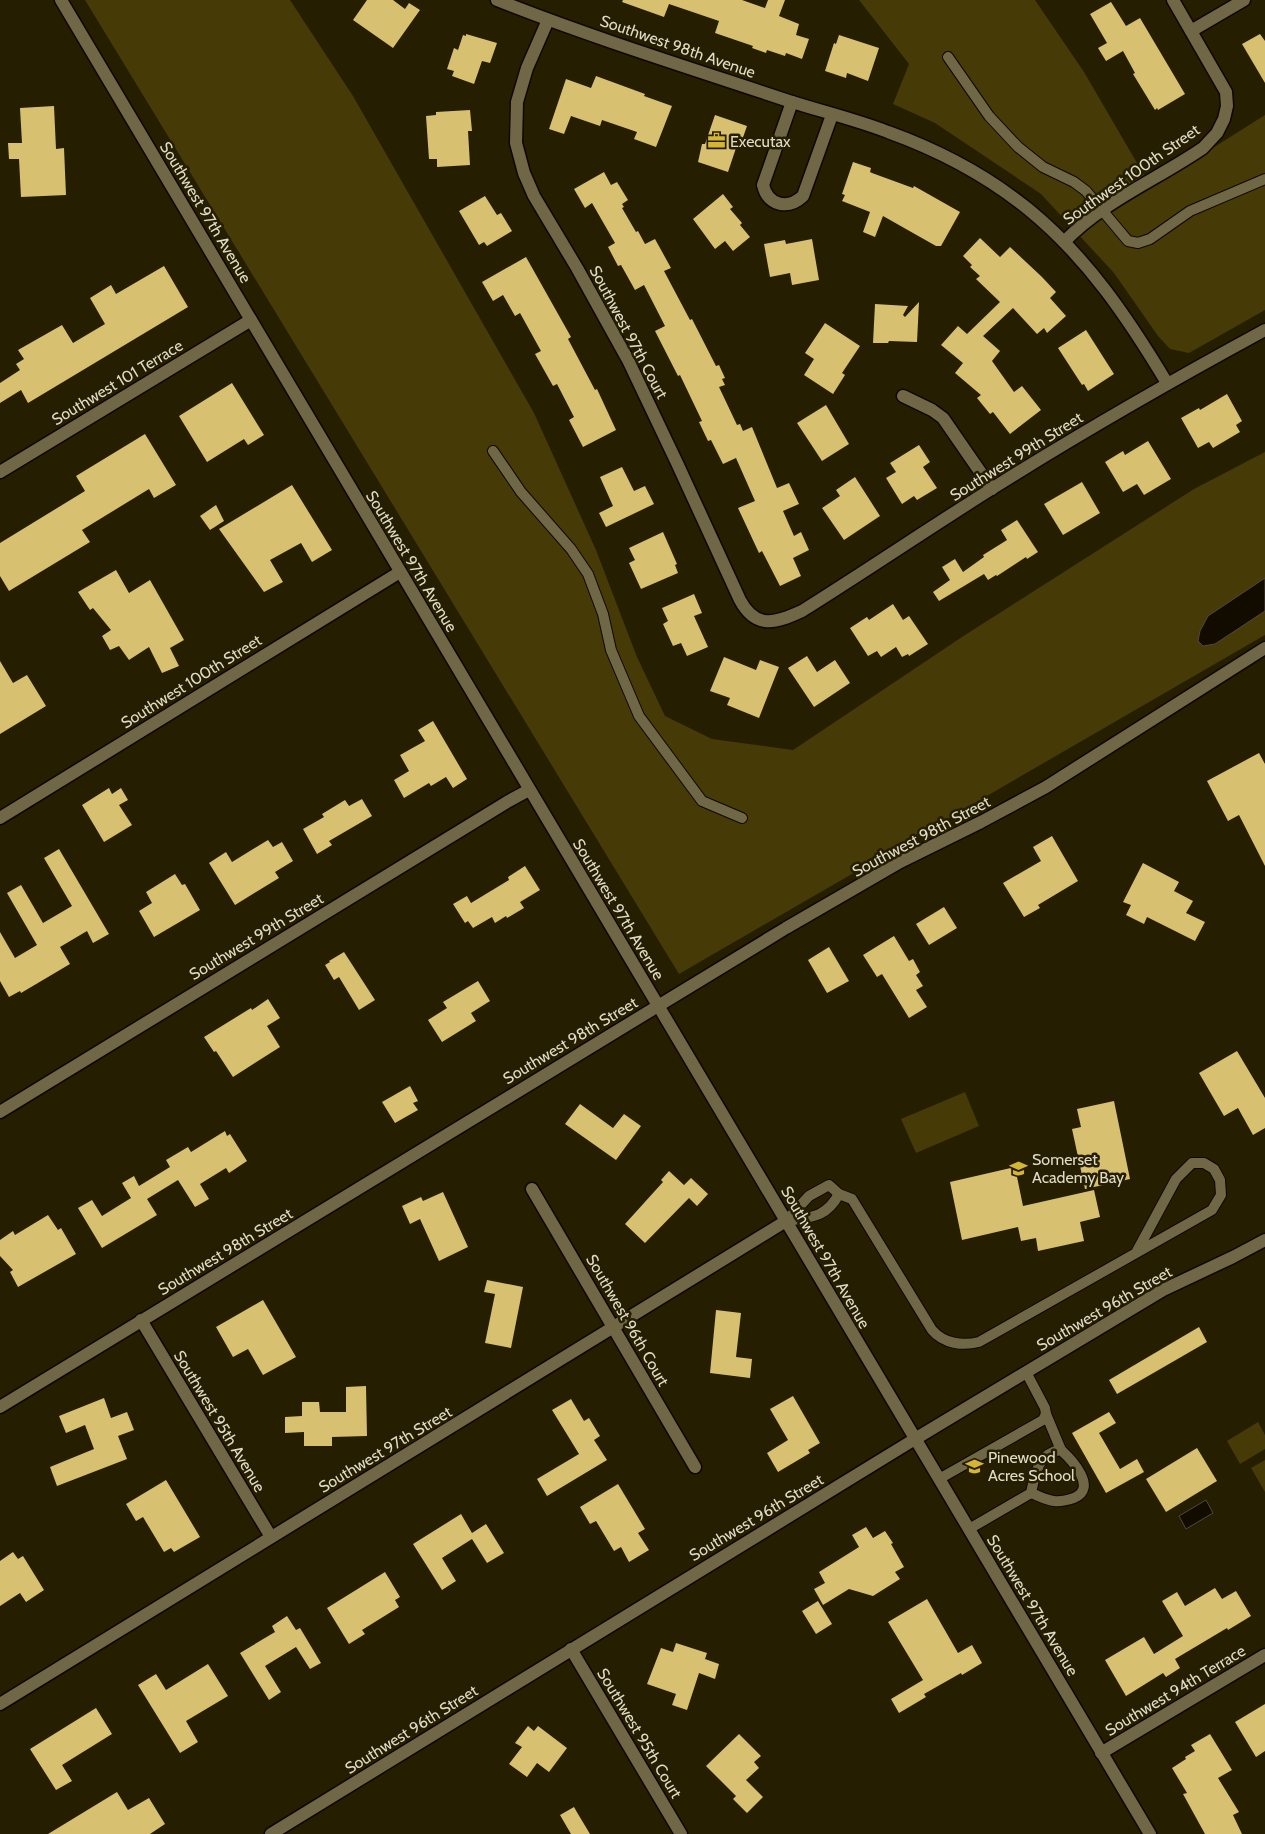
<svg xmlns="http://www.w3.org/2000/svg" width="1265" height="1834" font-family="Cabin,sans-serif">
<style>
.green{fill:#463a06}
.water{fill:#120b00;stroke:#50493c}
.building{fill:#d7c170}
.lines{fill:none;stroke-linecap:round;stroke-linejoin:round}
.service-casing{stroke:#0f0700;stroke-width:12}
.minor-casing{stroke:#0f0700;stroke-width:15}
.tertiary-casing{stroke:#0f0700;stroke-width:15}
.service{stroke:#706747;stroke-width:10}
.minor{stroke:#706747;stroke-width:12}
.tertiary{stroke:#706747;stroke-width:12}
.labels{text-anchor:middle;stroke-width:5;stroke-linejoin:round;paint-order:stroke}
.street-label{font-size:16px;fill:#dfdbc9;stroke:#261e00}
.poi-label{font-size:16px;fill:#dfdbc9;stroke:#261e00;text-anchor:start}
</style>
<rect width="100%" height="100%" fill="#261e00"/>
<!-- green -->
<g class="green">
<polygon points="85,0 290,0 353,96 534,413 596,550 637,657 665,716 712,739 793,750 965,635 1194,489 1265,452 1265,635 679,974"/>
<polygon points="859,0 1035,0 1084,72 1151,187 1265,115 1265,310 1189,353 1170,349 1158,336 1114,273 1041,194 935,123 893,104 909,64"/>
<polygon points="965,1092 979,1126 916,1153 901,1119"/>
<polygon points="1258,1422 1265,1435 1265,1449 1240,1464 1227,1441"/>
<polygon points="1265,1460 1265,1492 1251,1468"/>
</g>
<!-- water -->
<g class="water">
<polygon points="1265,578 1265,611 1215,644 1203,646 1198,641 1200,631 1208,616"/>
<polygon points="1206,1500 1213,1513 1186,1529 1179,1516"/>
</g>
<!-- building -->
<g class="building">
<polygon points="367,0 393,0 405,9 409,3 420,10 393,48 353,20"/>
<polygon points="623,0 742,0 765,8 768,0 785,0 779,16 799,24 796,35 809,39 802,59 786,53 785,56 767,50 766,53 752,48 753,46 715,33 719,21 669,4 664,17 622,2"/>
<polygon points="1111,2 1126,26 1140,18 1185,94 1158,110 1157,108 1155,110 1133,74 1135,73 1123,51 1106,61 1098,48 1107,43 1090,14"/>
<polygon points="466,34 497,43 490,63 482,61 474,84 452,76 454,71 447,69 454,48 458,50 463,35 466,36"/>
<polygon points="1260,34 1265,41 1265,83 1242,44"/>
<polygon points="839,35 879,48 868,81 847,73 846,78 825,71 834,43 836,44"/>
<polygon points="596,76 645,94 644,96 672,106 656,147 634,139 637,132 602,120 600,126 571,116 564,134 549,129 566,79 591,88"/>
<polygon points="54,106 56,149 64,148 66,195 21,197 19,159 9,159 8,143 22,143 20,108"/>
<polygon points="470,110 472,131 468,131 470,165 437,167 437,159 429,159 426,116 436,115 436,112"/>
<polygon points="715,115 747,126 740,146 737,145 728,172 698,162 702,144 705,144"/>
<polygon points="853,162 871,168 870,172 872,173 913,188 914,186 960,212 941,246 936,246 883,216 875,237 863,232 870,212 842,201 845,195 842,194"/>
<polygon points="604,172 611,185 617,182 628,200 622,204 624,207 622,208 636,232 638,231 645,244 655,239 671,268 664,271 690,320 692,319 716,366 719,365 725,378 722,379 725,385 719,387 737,425 740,424 743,431 752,427 777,488 789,483 799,504 783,511 794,536 801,532 809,550 793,558 801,576 780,586 762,551 759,553 738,508 755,501 736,458 723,464 711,440 708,441 699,422 702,421 680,375 678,376 655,331 665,326 644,285 635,290 621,265 618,266 608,247 615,243 592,203 585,208 574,189"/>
<polygon points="723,194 733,207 730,209 742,223 740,225 750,237 733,251 725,241 715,249 693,219"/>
<polygon points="485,196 497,215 501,213 512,231 487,246 484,242 479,245 459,211"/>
<polygon points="980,238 1000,257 1010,247 1042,277 1056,292 1050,298 1066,316 1047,333 1044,328 1037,334 1013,308 983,336 1000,351 992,361 1014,392 1022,386 1041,410 1010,434 993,412 990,414 977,398 981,395 955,373 963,363 941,345 958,326 967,334 1000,302 976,279 980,276 970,267 972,265 963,256"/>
<polygon points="812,239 819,280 792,285 790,273 770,277 764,244 785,240 786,244"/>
<polygon points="526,257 571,337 568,339 595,390 597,389 616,430 583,447 569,420 574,417 557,384 553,386 535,354 541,351 520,313 515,316 503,295 493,301 482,282"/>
<polygon points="164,266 188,307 28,403 21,390 0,403 0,383 20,370 16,364 24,359 18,350 62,325 73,343 105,324 90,298 111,285 116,294"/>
<polygon points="919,302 917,342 889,341 888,343 873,343 875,304 908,306 903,315 905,317"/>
<polygon points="825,323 860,346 842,373 845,375 833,394 804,375 814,359 805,353"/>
<polygon points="1086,330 1114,374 1088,391 1084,384 1082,385 1058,348"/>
<polygon points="232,383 264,435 248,445 244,439 207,462 179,416"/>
<polygon points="1227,394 1242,421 1236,425 1240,432 1213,448 1209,442 1198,448 1181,418 1199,408 1200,410"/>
<polygon points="826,405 849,444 822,461 797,423"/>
<polygon points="145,434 176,485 154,498 149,489 82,530 90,542 9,591 0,576 0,543 85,491 76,476"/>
<polygon points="1148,441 1171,479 1144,495 1137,484 1123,492 1105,462 1123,451 1125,455"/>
<polygon points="919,445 930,462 923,467 937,488 917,500 914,496 902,504 886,478 896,472 890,463"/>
<polygon points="622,467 634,491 645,486 654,504 606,527 599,513 613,506 600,477"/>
<polygon points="855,477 880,516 844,540 822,508 840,496 836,490"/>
<polygon points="1082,482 1100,513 1063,535 1044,504"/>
<polygon points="292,485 332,550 312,562 301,543 270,560 283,582 264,592 219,529"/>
<polygon points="216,505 224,521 210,530 200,516"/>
<polygon points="1017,520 1038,552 1027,559 1026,557 997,576 996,575 988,580 984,574 939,601 933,592 950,580 942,567 955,559 963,572 984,557 983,555 1007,540 1001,530"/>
<polygon points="663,532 677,564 675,565 678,573 641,589 629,563 635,560 629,548"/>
<polygon points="116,570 129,593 150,580 184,640 170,648 179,666 162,673 149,647 129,660 119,646 110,650 102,636 111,630 93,608 90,610 78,592"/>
<polygon points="694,594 702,613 694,616 708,647 687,656 681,643 673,646 663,624 668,621 662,608"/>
<polygon points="893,604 903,620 909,616 928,644 909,656 908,654 902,657 896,647 881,657 877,651 868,656 850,628 867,617 869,620"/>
<polygon points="807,656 817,672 835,660 850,683 814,707 788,668"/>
<polygon points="724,657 756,670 760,660 779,667 759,718 727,705 730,698 710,691"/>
<polygon points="0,661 13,683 27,675 46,706 0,734"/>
<polygon points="433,721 467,779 453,788 446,777 431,786 429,783 404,798 394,780 409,771 400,755 425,741 418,730"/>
<polygon points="1259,753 1265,764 1265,866 1239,815 1228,821 1207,781"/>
<polygon points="109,788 112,794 121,788 128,800 119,805 132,825 104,842 82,805"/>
<polygon points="362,799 372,816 329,841 332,845 317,854 303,829 324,817 322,814 345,800 349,806"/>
<polygon points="1052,836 1078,881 1038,905 1040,908 1024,917 1003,883 1041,861 1033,847"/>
<polygon points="268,840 273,847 282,842 293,861 275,872 279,878 235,905 209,863 226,852 232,862"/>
<polygon points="59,849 109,934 93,943 87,931 60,947 70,964 21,993 20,991 9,997 0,981 0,932 15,958 37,945 7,893 21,885 43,923 72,906 44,858"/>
<polygon points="1143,863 1179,882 1174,891 1193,901 1186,913 1205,922 1195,941 1147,917 1144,924 1126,915 1131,905 1123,902"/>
<polygon points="525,866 540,890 520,902 524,908 507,918 506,916 495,923 492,917 473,928 468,921 465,923 453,904 467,896 471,903 509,880 508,877"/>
<polygon points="175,874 182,885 185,884 200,910 154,937 139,911 152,903 146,892"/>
<polygon points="944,907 957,928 929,945 916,924"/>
<polygon points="894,936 909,961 913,959 920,972 916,975 923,986 916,990 927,1007 909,1018 882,974 877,977 863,955"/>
<polygon points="829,947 849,981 827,993 808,960"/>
<polygon points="344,952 375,1000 359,1010 339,977 334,980 325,965 330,962 329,961"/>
<polygon points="478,981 490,1001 471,1013 476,1021 442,1042 428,1020 447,1008 443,1002"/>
<polygon points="268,999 280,1018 267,1026 280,1047 233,1077 216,1051 214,1052 204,1037 251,1008 252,1010"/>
<polygon points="1237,1051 1265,1098 1265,1128 1253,1135 1238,1108 1224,1116 1199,1073"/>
<polygon points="410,1086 418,1101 413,1103 418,1110 395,1123 382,1102"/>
<polygon points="1114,1101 1130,1179 1085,1189 1072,1129 1081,1127 1077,1109"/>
<polygon points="580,1104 613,1128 624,1114 641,1126 616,1160 565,1124"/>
<polygon points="225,1131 227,1136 230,1134 247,1161 229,1173 226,1168 200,1184 209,1199 195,1207 178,1180 147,1199 157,1215 102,1248 78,1208 92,1200 102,1216 131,1198 122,1183 134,1176 139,1186 170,1167 166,1160 188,1147 191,1152"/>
<polygon points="1015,1167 1023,1206 1094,1190 1100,1217 1080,1222 1084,1241 1038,1251 1036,1238 1021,1241 1018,1227 962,1240 950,1182"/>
<polygon points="669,1171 684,1185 691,1178 708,1194 697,1206 689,1198 645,1243 625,1224 663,1182 661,1180"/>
<polygon points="443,1192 468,1247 439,1261 420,1219 410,1224 402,1206 421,1197 423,1201"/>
<polygon points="48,1215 58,1230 61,1228 76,1254 18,1287 10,1272 13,1270 0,1256 0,1240 13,1231 15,1235"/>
<polygon points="487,1280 523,1287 511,1348 485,1343 495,1294 484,1292"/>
<polygon points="263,1300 296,1357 263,1375 248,1349 233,1357 216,1327"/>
<polygon points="716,1310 741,1313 736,1357 752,1359 750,1378 710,1373"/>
<polygon points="1199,1327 1207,1342 1117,1394 1109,1380"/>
<polygon points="366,1386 367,1436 332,1437 332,1446 304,1446 304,1432 285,1433 285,1417 302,1416 302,1402 319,1402 320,1412 346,1412 346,1387"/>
<polygon points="793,1396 820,1443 808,1450 810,1453 778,1472 767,1453 788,1440 770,1409"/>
<polygon points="104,1398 111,1418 127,1412 134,1430 118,1436 127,1459 57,1486 50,1467 94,1449 85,1425 66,1433 59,1416"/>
<polygon points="571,1399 584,1421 589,1418 600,1436 594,1440 607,1460 547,1496 537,1479 579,1454 552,1410"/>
<polygon points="1109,1412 1116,1423 1099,1433 1120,1469 1137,1459 1144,1472 1106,1493 1072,1433"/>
<polygon points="1197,1448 1217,1481 1166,1512 1146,1479"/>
<polygon points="166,1480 200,1537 174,1552 171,1548 164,1552 143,1517 136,1521 126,1504"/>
<polygon points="618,1484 645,1529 638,1533 649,1550 629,1562 621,1547 614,1551 596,1521 590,1524 580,1507"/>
<polygon points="461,1514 472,1533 486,1524 504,1553 487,1563 472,1539 442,1558 456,1581 442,1590 413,1544"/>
<polygon points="866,1527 873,1538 885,1531 893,1543 891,1544 904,1567 895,1572 900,1579 873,1596 849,1589 823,1605 814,1589 825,1583 819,1572 859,1547 852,1535"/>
<polygon points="13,1552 18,1559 23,1556 44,1590 26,1602 20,1593 0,1606 0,1561"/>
<polygon points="385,1572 400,1597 395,1600 399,1607 362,1630 365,1634 349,1644 327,1608"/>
<polygon points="1215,1588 1222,1599 1236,1591 1251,1616 1228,1630 1227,1628 1175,1659 1180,1668 1166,1677 1163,1673 1126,1696 1105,1660 1144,1637 1154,1654 1183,1636 1162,1601 1177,1592 1185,1606"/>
<polygon points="927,1599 958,1653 972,1645 982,1663 962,1675 961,1673 924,1694 926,1697 899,1713 891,1699 923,1680 888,1622"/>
<polygon points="818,1601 832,1624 816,1634 802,1611"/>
<polygon points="287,1616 296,1630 300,1628 321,1663 310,1669 296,1647 265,1666 281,1692 269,1700 240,1653 275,1632 272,1626"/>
<polygon points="676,1643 707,1653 705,1659 719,1664 715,1679 699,1673 687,1710 672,1705 676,1694 647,1684 661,1648 673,1652"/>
<polygon points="208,1664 228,1696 186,1721 198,1742 180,1753 138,1685 156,1674 166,1690"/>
<polygon points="1265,1704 1265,1751 1256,1757 1235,1722"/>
<polygon points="96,1708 112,1734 62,1765 72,1781 56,1790 30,1749"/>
<polygon points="528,1726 534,1731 538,1726 567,1748 549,1772 537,1763 527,1777 509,1764 522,1747 515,1743"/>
<polygon points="739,1734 761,1756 754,1762 759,1768 746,1780 763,1797 747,1813 733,1799 736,1796 706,1766"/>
<polygon points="1210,1734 1232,1770 1218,1778 1239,1812 1233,1815 1242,1834 1205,1834 1183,1794 1187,1793 1172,1768 1186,1759 1185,1757 1195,1751 1191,1745"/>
<polygon points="117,1792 128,1810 149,1798 165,1824 150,1834 48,1834"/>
<polygon points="574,1807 578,1814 590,1834 571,1834 560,1815"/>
</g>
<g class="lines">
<defs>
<g id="service">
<polyline points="948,57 989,116 1018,147 1043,167 1074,182 1086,191 1128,241 1138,243 1150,239 1190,211 1265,179"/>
<polyline points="493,451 521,492 571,549 588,574 603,614 611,650 639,716 702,801 742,818"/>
<path d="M786,1221L809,1196L829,1185L839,1194L852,1199L932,1330C944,1344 963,1346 979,1342L1212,1210L1221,1195L1220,1180L1214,1169L1204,1163H1192L1176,1179L1137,1251"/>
<path d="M786,1221C811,1217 826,1218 839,1194"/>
<polyline points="1046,1414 1061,1450"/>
<polyline points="939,1479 1043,1420 1046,1414 1045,1408 1026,1372"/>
<path d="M969,1529L1031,1493C1039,1496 1046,1500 1054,1501C1061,1502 1068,1500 1074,1498C1098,1488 1072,1460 1061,1450C1038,1453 1035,1474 1031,1493"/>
</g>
<g id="minor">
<path d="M497,0C593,38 693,69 792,102C824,112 857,120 888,132C938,150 986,175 1028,209C1087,257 1128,318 1167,383"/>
<path d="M548,20L527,68L517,102L516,143L524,173L534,196L577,268L628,360L677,463L740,600C756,630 776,623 802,611C866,571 929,528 993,488C1082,432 1173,380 1265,330"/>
<polyline points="1191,31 1244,0"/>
<path d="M792,102L763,185C768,206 788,210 803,196L832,115"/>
<path d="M1064,242C1102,202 1158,179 1203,148L1217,133L1224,119L1227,106L1226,92L1173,0"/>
<polyline points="903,396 932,410 943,418 992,489"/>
<polyline points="0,472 251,320"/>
<polyline points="0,818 400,572"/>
<polyline points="0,1112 507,802 529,790"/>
<polyline points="532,1189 695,1467"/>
<polyline points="141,1320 271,1537"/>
<polyline points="0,1407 786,928 900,862 981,822 1046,787 1265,648"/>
<polyline points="915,1439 1163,1290 1233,1257 1265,1240"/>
<polyline points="571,1649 681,1834"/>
<polyline points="0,1704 786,1221"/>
<polyline points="1101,1753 1265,1655"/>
</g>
<g id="tertiary">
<polyline points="61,0 1150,1834"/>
<polyline points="271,1834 915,1439"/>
</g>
</defs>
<!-- service casing -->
<use href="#service" class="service-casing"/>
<!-- minor casing -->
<use href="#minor" class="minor-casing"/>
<!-- tertiary casing -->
<use href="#tertiary" class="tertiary-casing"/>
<!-- service -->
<use href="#service" class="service"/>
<!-- minor -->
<use href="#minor" class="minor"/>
<!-- tertiary -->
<use href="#tertiary" class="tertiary"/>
</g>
<!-- icons -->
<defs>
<symbol id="office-bare" viewBox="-9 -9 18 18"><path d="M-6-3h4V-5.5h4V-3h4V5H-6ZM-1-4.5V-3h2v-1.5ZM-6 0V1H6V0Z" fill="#d5b535" stroke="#261e00" stroke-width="2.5" paint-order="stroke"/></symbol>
<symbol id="school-bare" viewBox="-9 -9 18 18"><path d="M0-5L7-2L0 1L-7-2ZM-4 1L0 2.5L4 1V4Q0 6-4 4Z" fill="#d5b535" stroke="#261e00" stroke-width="2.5" paint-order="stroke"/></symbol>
</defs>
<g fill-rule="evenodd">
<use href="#office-bare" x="704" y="128" width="25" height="25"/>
<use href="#school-bare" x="1006" y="1156" width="25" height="25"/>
<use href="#school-bare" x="962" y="1454" width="25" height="25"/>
</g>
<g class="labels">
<!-- street labels -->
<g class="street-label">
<text transform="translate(678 46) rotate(19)" y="6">Southwest 98th Avenue</text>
<text transform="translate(1131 174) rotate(-35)" y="6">Southwest 100th Street</text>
<text transform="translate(206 212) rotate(59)" y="6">Southwest 97th Avenue</text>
<text transform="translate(629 332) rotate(62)" y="6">Southwest 97th Court</text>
<text transform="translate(117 382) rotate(-31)" y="6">Southwest 101 Terrace</text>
<text transform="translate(1016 456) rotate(-32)" y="6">Southwest 99th Street</text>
<text transform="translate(412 561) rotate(59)" y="6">Southwest 97th Avenue</text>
<text transform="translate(191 681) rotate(-32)" y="6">Southwest 100th Street</text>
<text transform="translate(921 836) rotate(-28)" y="6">Southwest 98th Street</text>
<text transform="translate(619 909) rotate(59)" y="6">Southwest 97th Avenue</text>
<text transform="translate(256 936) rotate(-31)" y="6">Southwest 99th Street</text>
<text transform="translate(570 1040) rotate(-31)" y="6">Southwest 98th Street</text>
<text transform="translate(225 1251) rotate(-31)" y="6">Southwest 98th Street</text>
<text transform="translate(826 1257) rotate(60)" y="6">Southwest 97th Avenue</text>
<text transform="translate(1104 1308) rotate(-30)" y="6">Southwest 96th Street</text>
<text transform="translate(628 1320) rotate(60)" y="6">Southwest 96th Court</text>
<text transform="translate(220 1421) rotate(59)" y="6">Southwest 95th Avenue</text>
<text transform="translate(385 1449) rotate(-31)" y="6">Southwest 97th Street</text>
<text transform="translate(756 1517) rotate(-31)" y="6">Southwest 96th Street</text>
<text transform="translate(1033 1605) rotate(59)" y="6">Southwest 97th Avenue</text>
<text transform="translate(1175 1690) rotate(-31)" y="6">Southwest 94th Terrace</text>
<text transform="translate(411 1729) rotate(-32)" y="6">Southwest 96th Street</text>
<text transform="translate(640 1733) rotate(59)" y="6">Southwest 95th Court</text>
</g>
<!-- poi labels -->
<g class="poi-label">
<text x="730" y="147">Executax</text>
<text x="1032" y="1165">Somerset<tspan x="1032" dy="18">Academy Bay</tspan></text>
<text x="988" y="1463">Pinewood<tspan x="988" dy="18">Acres School</tspan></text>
</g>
</g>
</svg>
